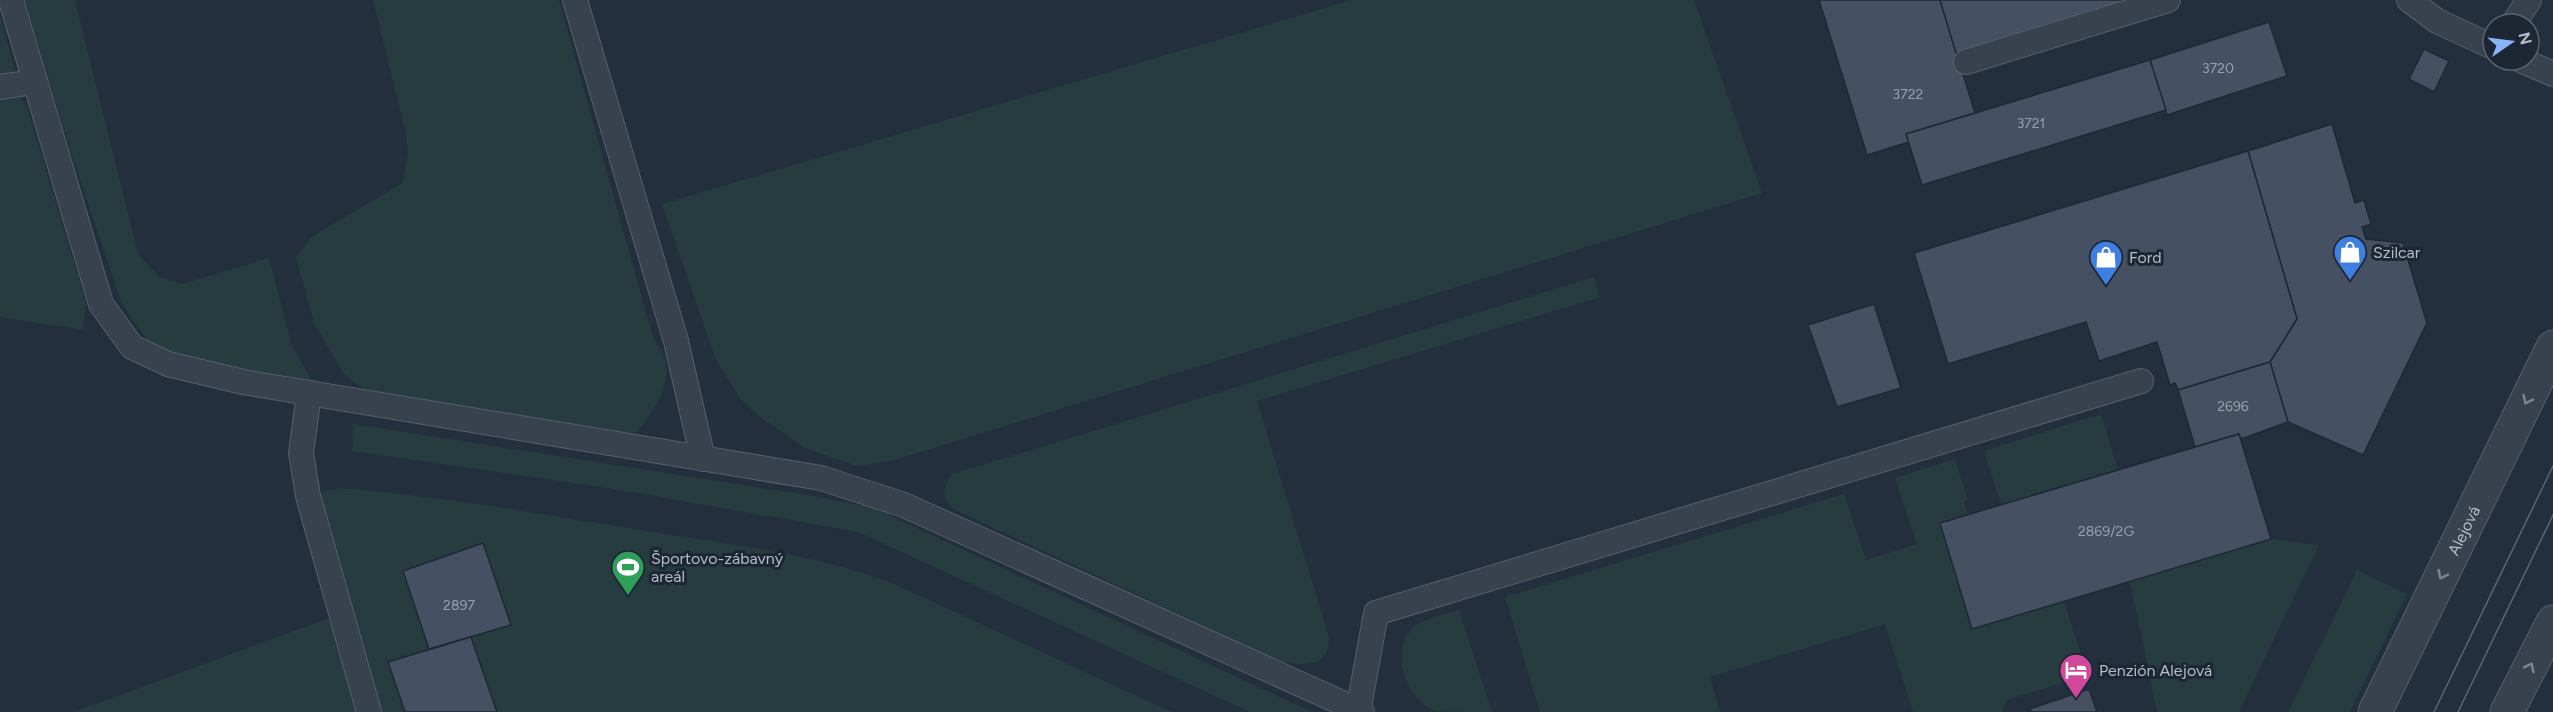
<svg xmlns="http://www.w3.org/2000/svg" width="2553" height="712" font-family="Figtree,sans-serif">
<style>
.green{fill:#263c3f}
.building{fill:#455162;stroke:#1f2835;stroke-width:1.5}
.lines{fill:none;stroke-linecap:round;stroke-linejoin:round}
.service-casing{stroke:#565f6c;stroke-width:26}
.tertiary-casing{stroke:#565f6c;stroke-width:35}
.service{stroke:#38414e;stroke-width:24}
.tertiary{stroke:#38414e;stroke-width:33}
.tram{stroke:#5a6575;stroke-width:1.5}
.oneway{stroke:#7c8592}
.labels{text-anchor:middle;stroke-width:6;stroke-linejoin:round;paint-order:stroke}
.number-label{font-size:14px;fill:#98a1af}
.poi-label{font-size:16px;fill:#b4bcc9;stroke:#1d2633;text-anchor:start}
.street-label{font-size:16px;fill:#b4bcc9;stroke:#1d2633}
</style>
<rect width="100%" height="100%" fill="#242f3e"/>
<!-- green -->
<g class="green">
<polygon points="25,0 75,0 138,254 159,277 182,284 269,258 292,346 316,387 196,364 149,343 122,304 70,150"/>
<path d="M373,0H559L652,334C656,343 665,354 666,364C670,389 651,414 637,432L618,434L367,392L343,373L314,323L296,257L313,236L403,183L408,152L406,134Z"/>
<polygon points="1352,0 1694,0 1762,193 891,461 857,466 805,448 756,414 740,398 716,360 662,204"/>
<polygon points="0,15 15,71 12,75 0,78"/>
<polygon points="0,92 17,95 27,107 86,303 83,330 0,317"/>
<path d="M1594,277L1600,297L1257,401L1329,637C1330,669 1302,666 1280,661L957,511C942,503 941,485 953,474Z"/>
<polygon points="2101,414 2118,470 2001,505 1984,451"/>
<polygon points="353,424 814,496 874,508 1312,712 1250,712 858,532 609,488 352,451"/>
<polygon points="1955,459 1968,500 1964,501 1968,515 1941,523 1972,629 2064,602 2088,675 2007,700 2002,712 1913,712 1885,624 1710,677 1720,712 1540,712 1505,597 1844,494 1866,560 1917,544 1895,478"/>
<path d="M338,488C439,496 540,514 640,530C724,544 812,553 892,583L1172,712H372L308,496Z"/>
<polygon points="2271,539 2319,545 2239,712 2157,712 2130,581"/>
<polygon points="2357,570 2407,594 2350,712 2288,712"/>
<path d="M1459,610L1492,712C1477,712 1449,712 1436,711C1405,700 1388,649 1415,626C1426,617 1446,615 1459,610Z"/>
<polygon points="329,618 359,712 74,712"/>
</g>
<!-- building -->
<g class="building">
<polygon points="1819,0 1940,0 1975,113 1906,134 1909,142 1867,155"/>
<polygon points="1940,0 2128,0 1956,53"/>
<polygon points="2269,22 2287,76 2167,115 2150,60"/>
<polygon points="2424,49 2449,61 2434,92 2409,79"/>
<polygon points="2150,60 2166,110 1922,185 1906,134"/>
<polygon points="2332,124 2355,203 2364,200 2371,224 2362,227 2366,239 2403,243 2427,323 2363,455 2288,422 2270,362 2297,319 2248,151"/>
<polygon points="2248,151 2297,319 2270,362 2178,390 2175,383 2170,385 2157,342 2099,361 2086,322 1948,364 1914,253"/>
<polygon points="1874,304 1901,388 1837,407 1808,325"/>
<polygon points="2270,362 2288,422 2241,439 2239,434 2195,447 2178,390"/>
<polygon points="2239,434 2271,539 1972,629 1940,523"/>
<polygon points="483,543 511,625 429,649 403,571"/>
<polygon points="471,637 497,712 405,712 388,662"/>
<polygon points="2089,689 2097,712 2031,712 2030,709"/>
</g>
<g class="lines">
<defs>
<g id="service">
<polyline points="11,0 101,304 132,347 168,364 243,382 821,478 904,505 1362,712"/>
<polyline points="575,0 676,341 703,459"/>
<polyline points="2409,0 2437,21 2493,47"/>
<polyline points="2513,24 2529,0"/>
<polyline points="2521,60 2553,74"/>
<polyline points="1966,62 2168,0"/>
<polyline points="0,87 34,82"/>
<polyline points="309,393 301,453 308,496 369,712"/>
<polyline points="1358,712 1376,613 2141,381"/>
</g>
<g id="tertiary">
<path id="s1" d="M2375,712L2553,347"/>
<polyline points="2507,712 2553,622"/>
</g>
</defs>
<!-- service casing -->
<use href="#service" class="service-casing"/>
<!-- tertiary casing -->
<use href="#tertiary" class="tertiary-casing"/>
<!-- service -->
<use href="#service" class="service"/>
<!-- tertiary -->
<use href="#tertiary" class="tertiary"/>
<!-- tram -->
<g class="tram">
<polyline points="2434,712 2553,466"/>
<polyline points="2458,712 2553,515"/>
</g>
</g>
<!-- one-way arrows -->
<defs><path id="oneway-chevron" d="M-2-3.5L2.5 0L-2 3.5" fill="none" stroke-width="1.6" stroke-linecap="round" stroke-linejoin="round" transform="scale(1.5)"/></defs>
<g class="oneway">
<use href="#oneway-chevron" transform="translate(2527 400) rotate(116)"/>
<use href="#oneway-chevron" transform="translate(2442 575) rotate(116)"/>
<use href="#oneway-chevron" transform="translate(2530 667) rotate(-63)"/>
</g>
<!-- icons -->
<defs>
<symbol id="shop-pin" viewBox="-11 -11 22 30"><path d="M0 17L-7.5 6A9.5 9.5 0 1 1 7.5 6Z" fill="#3f7fe0" stroke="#1d2633"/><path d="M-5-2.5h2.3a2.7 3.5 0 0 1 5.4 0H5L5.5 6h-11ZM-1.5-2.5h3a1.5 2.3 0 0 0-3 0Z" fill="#fff"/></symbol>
<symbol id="stadium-pin" viewBox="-11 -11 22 30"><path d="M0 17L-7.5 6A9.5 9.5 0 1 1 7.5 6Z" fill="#2e9e5b" stroke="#1d2633"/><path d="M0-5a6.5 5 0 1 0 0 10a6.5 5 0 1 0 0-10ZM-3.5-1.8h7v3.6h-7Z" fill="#fff"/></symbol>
<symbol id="hotel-pin" viewBox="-11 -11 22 30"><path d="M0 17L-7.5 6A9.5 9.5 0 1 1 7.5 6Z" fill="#d1479c" stroke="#1d2633"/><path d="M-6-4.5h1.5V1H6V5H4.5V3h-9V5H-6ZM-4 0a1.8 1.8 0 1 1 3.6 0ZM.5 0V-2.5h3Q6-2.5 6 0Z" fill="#fff"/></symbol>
</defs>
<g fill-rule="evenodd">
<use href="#shop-pin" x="2331" y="233" width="38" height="52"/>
<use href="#shop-pin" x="2087" y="238" width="38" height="52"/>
<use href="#stadium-pin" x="609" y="548" width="38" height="52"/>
<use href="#hotel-pin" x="2057" y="651" width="38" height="52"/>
</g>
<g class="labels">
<!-- number labels -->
<g class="number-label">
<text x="2218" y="73">3720</text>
<text x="1908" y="99">3722</text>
<text x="2031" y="128">3721</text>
<text x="2233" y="411">2696</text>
<text x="2106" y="536">2869/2G</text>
<text x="459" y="610">2897</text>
</g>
<!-- poi labels -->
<g class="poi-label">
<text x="2373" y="258">Szilcar</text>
<text x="2129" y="263">Ford</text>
<text x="651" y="564">Športovo-zábavný<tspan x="651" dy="18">areál</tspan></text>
<text x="2099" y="676">Penzión Alejová</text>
</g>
<!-- street labels -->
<g class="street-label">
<text dy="6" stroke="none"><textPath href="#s1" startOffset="202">Alejová</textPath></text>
</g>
</g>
<!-- north arrow -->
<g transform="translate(2511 42) rotate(76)"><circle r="28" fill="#1d2633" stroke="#59626f" stroke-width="1.5"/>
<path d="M0-4.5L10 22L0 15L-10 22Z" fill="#8ab4f8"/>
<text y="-9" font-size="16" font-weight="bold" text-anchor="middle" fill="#b4bcc9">N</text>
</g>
</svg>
